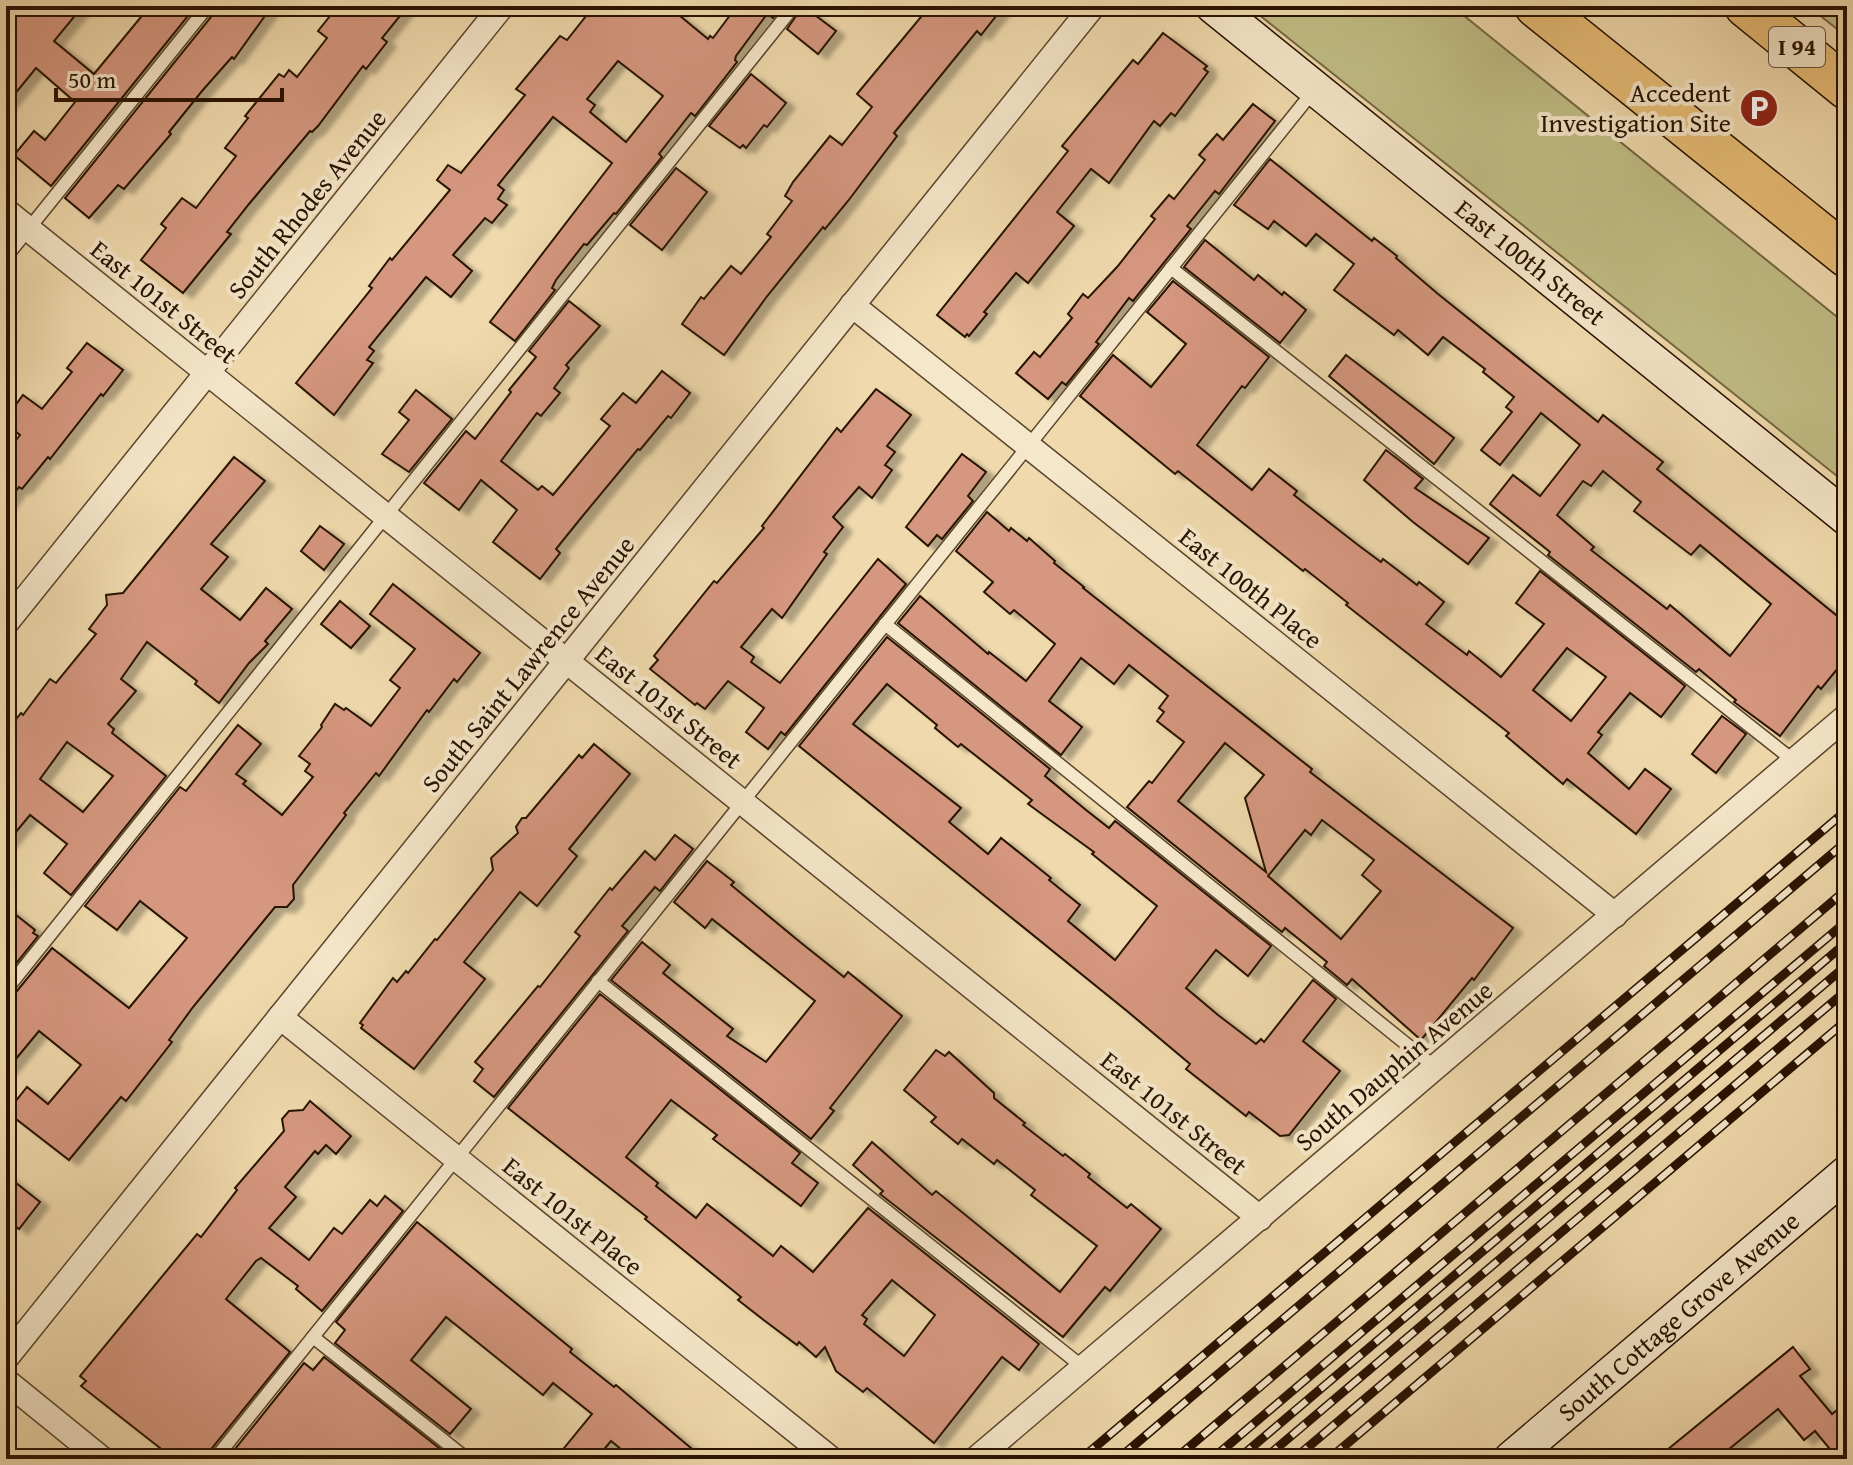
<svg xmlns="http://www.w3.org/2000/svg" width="1853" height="1465" font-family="'Gentium Book Plus',serif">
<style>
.green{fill:#c1bd85;stroke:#746843;stroke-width:2}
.building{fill:#d5977f;stroke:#281201;stroke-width:2;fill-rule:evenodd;filter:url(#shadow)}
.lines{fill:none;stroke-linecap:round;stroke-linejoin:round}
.lane-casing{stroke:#5a442c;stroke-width:15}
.street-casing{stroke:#5a442c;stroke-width:27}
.secondary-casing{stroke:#281201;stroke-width:37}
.highway-casing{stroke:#281201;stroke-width:45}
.lane{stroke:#f5e7ca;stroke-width:12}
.street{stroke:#f5e7ca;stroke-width:24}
.secondary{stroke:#f5e7ca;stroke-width:34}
.highway{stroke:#e8bd76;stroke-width:42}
.rail-casing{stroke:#281201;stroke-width:9}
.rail{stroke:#f5e7ca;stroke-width:6;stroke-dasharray:18;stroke-linecap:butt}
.labels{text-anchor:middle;stroke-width:8;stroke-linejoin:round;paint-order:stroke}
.shield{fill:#f5e7ca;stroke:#66523d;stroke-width:2}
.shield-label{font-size:24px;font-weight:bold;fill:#281201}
.poi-label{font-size:26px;fill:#281201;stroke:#f5e7ca;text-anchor:end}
.street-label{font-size:26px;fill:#281201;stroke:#f5e7ca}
</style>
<defs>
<filter id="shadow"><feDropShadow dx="9" dy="5" stdDeviation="2" flood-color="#0004"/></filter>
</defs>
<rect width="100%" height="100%" fill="#f0daad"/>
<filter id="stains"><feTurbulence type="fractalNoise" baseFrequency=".0025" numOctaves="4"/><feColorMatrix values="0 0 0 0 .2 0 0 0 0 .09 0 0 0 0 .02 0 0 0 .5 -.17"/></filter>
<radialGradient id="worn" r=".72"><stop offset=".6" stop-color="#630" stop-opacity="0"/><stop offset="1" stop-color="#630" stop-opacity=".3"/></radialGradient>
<!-- green -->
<g class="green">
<polygon points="1248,6 1452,6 1847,325 1847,484"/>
<polygon points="1808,6 1847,6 1847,37"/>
</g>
<!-- building -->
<g class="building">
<polygon points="6,6 83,6 54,41 94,74 150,6 196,6 51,186 14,155 34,131 45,140 75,102 36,68 6,105"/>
<polygon points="217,6 272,6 234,59 232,57 202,91 169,132 171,134 124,189 118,185 89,218 65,198 215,12"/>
<polygon points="338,6 408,6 382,38 387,42 366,69 363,66 318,126 312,132 310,131 249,204 227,232 231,234 183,293 141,260 166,228 161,224 182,198 196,208 236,156 225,148 248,118 245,116 279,74 284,77 289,70 297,77 327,38 318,31"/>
<path d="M594,6H668L708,39L710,36L713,38L737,6H782L773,18L767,14L736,56L735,60L737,62L695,116L691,113L659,154L662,157L616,214L614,213L587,245L584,244L556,280L552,288L555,290L515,341L490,322L612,163L553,117L498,185L504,190L498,199L507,205L492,223L485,218L453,255L472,271L451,297L426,277L369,347L374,351L367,360L373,363L334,415L296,383L372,288L369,286L390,258L392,260L450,190L437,180L448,165L461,173L525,95L516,89L560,36L567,40ZM618,61L663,96L626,142L590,112L595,105L587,99Z"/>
<polygon points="803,6 836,31 818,54 787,29"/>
<polygon points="930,6 1004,6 981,35 977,31 894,133 897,136 848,201 825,229 823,227 768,295 724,355 682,324 701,297 704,299 731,266 741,274 771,237 767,234 792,201 785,196 793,182 830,136 842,145 872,107 857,94"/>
<polygon points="1163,33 1207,66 1204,69 1208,72 1175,116 1171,113 1160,126 1154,121 1109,183 1091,169 1057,212 1074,226 1028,283 1016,273 984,312 987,314 969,336 967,334 965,337 937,315 1068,151 1062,146 1133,60 1138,64"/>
<polygon points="751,74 786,103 767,127 764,125 746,148 743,145 740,148 709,126"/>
<polygon points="1253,104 1275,121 1219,194 1215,191 1187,226 1191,229 1133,301 1129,298 1096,342 1099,344 1066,385 1062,382 1048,399 1016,373 1034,352 1040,357 1072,318 1068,314 1083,294 1088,298 1117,267 1155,219 1151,216 1169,195 1174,199 1205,160 1199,155 1217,134 1223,140"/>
<path d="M1270,159L1372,241L1374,238L1397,256L1396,258L1438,294L1598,422L1603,415L1636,441L1663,462L1657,469L1847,624V657L1821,689L1818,686L1780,736L1734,702L1736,700L1699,669L1696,672L1548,555L1550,552L1490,504L1513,475L1540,496L1580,445L1541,413L1500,465L1481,450L1512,412L1506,407L1514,397L1483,372L1485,369L1443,337L1428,355L1398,330L1394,335L1334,290L1354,264L1316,234L1306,246L1274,221L1268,229L1234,205ZM1603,471L1641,502L1634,511L1691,555L1700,545L1771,604L1730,656L1670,605L1667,609L1591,550L1594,547L1557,515L1583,481L1591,486Z"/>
<polygon points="676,168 707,192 662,250 630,225"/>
<polygon points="1205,240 1254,280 1258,275 1282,295 1284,292 1306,310 1280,343 1184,267"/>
<path d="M1173,281L1269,357L1245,388L1242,386L1197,445L1252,490L1269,469L1297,491L1294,495L1358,545L1381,562L1383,559L1417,585L1419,582L1444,602L1426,624L1467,655L1469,651L1501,677L1544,624L1516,603L1540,571L1685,686L1661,717L1630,693L1598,732L1602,735L1588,753L1629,789L1645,769L1671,789L1636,834L1567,779L1563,784L1506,736L1509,733L1346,605L1348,603L1305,569L1303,571L1178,471L1175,474L1080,396L1113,355L1151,387L1186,344L1147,312ZM1567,648L1606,677L1571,721L1533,690Z"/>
<polygon points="569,301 600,326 566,365 569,368 554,388 560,393 541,416 537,413 501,461 538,490 542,486 553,495 610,426 601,419 623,393 636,403 662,371 690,393 671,418 668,416 640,450 638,449 581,518 556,549 560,553 540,579 493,542 517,510 481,480 459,510 424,483 466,431 475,439 511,392 509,390 536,357 529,351"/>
<polygon points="87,343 123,370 103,396 101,394 50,459 48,457 22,489 19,487 6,504 6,453 20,435 6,424 6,418 23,395 42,409 72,372 67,368"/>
<polygon points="1346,355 1454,438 1434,464 1329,376"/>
<polygon points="876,389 911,415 887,446 895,452 885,465 892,470 872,498 859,487 833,517 843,527 824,552 827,554 782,618 772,609 741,647 754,657 751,662 780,683 878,559 906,584 785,735 781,732 768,749 746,732 764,708 728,681 705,709 697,703 695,705 650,669 658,660 654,656 714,581 717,583 764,528 762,526 837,428 841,432"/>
<polygon points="416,390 452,419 409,472 382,454 409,420 399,412"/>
<polygon points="1386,450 1423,479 1415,488 1489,538 1468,564 1413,522 1364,480"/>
<polygon points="962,454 986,472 968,496 973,501 942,539 937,535 928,546 906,527"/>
<path d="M234,457L265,481L211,544L228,557L201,589L240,620L266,588L292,609L265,641L268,644L249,663L219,703L195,684L197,681L147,642L121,679L136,691L108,724L114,729L112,733L166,776L71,895L44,873L67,844L30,815L6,844V732L21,713L23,715L50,679L56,683L96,634L89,629L107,605L106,595L123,593ZM67,742L113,776L83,812L40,779Z"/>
<path d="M987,512L1009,531L1011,528L1027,541L1029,538L1055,561L1054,563L1084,587L1083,588L1312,769L1310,772L1513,928L1474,980L1472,978L1421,1040L1352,979L1347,985L1324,966L1327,962L1285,928L1282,932L1127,807L1149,781L1152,783L1184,742L1157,721L1164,712L1159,708L1168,696L1129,665L1114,684L1081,658L1049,701L1082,727L1061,755L898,623L920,596L988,654L989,652L1026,681L1055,644L1014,610L1010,614L984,592L993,582L956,551ZM1225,743L1264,775L1245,798L1266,872L1178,801ZM1322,820L1374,860L1362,875L1381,891L1341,939L1268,876L1305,830L1311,835Z"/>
<polygon points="320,526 344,544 324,570 301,551"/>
<polygon points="393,584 480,653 457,682 454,679 429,712 427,710 379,776 376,773 344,813 346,815 293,885 294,899 287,907 275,907 193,1007 169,1040 172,1042 126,1101 121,1097 69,1160 7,1112 27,1087 48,1104 81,1065 39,1031 6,1071 6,999 13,996 52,948 129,1008 187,938 140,901 117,930 85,906 180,787 186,791 238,725 261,744 236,774 246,781 243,784 282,815 313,777 305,771 310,764 299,756 322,727 321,725 335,704 344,710 346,708 371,726 400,688 390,680 415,649 370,614"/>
<polygon points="340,601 370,626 351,648 321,624"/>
<path d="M887,637L1050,769L1045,776L1086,810L1109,828L1115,821L1271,946L1248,976L1216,950L1186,988L1218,1015L1256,1044L1261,1039L1264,1042L1313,980L1336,999L1303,1041L1340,1071L1289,1135L1280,1136L1249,1112L1246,1116L1186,1069L1190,1064L1127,1011L799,746ZM887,684L937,725L935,728L958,747L961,744L1032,800L1028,804L1094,852L1092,854L1157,906L1115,960L1068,921L1080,905L1049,880L1051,878L1001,838L988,854L949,822L961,808L853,724Z"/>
<polygon points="1722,716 1746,734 1716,773 1692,754"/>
<polygon points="594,744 630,774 569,849 577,856 537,906 520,892 464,962 485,979 414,1069 361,1028 363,1025 360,1023 393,978 397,982 406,971 408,973 435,939 437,940 493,870 491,858 518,833 516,827 522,818 526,818 579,755 582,758"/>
<polygon points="675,835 693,849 660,891 655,887 622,926 628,931 494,1097 474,1081 483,1069 475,1062 538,986 540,987 580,936 575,932 610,888 612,890 645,851 655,860"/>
<polygon points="707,861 734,882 731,885 800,942 844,977 848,972 902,1016 830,1108 834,1111 811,1139 611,980 642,942 670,965 663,973 733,1029 727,1036 766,1062 815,1001 712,919 705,928 674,902"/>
<polygon points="6,907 35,930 33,933 38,936 6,976"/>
<path d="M600,994L800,1153L792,1163L818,1183L801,1206L713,1139L717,1135L671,1100L626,1157L658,1183L656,1186L696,1218L707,1204L773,1256L781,1246L813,1272L868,1208L1039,1344L1019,1370L1002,1357L934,1443L867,1388L863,1392L836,1371L825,1347L816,1357L799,1342L797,1345L765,1321L738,1300L741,1297L645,1219L647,1217L508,1108ZM892,1280L935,1315L904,1356L864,1324L867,1319L862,1315Z"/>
<polygon points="936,1050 945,1056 949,1052 994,1093 994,1098 1025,1123 1023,1125 1063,1156 1065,1154 1090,1174 1088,1177 1127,1208 1131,1204 1161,1229 1110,1291 1105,1287 1063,1337 880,1194 883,1191 853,1165 872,1142 932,1195 936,1191 1060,1292 1097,1246 1031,1195 1035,1190 997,1160 994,1164 962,1139 958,1144 931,1122 936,1117 904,1090"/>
<polygon points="310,1101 351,1136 336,1154 326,1145 318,1154 315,1151 285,1187 296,1197 269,1228 309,1260 334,1228 342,1234 370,1200 377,1206 385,1196 403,1211 322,1311 296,1289 298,1286 261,1258 256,1261 226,1299 290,1352 208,1453 206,1459 174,1459 81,1386 86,1381 80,1376 197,1234 201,1237 237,1190 235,1188 284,1131 282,1119 289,1111 303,1110"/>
<polygon points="6,1175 40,1202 19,1229 6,1219"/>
<polygon points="417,1222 572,1349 570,1352 614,1387 616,1385 704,1459 633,1459 611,1441 596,1459 577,1459 564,1448 592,1414 553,1383 543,1395 446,1317 411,1360 471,1409 450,1434 335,1343 345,1330 336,1322"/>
<polygon points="1793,1347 1810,1369 1800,1376 1832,1414 1847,1402 1847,1459 1838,1459 1815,1431 1804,1440 1778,1409 1717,1459 1656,1459"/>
<polygon points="324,1357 439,1448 430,1459 227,1459 304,1363 313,1370"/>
</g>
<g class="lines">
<defs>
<g id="lane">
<polyline points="6,257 208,6"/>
<polyline points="1171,268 1794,761"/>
<polyline points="885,624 1436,1068"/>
<polyline points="598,981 1084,1368"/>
<polyline points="6,990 794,6"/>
<polyline points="313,1337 467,1459"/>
<polyline points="215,1459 1315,89"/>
</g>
<g id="street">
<polyline points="6,211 1260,1218"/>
<polyline points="852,305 1615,915"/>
<polyline points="6,623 502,6"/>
<polyline points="280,1017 831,1459"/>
<polyline points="6,1358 1093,6"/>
<polyline points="6,1381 102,1459"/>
<polyline points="976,1459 1847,716"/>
</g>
<g id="secondary">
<path id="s1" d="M1213,6L1847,518"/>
<path id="s2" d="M1511,1459L1847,1173"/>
</g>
<g id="highway">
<polyline points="1536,6 1847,256"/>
<polyline points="1746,6 1847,88"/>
</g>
</defs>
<!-- lane casing -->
<use href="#lane" class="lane-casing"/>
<!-- street casing -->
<use href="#street" class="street-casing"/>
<!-- secondary casing -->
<use href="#secondary" class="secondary-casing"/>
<!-- highway casing -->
<use href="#highway" class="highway-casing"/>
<!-- lane -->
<use href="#lane" class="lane"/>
<!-- street -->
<use href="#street" class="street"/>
<!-- secondary -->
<use href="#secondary" class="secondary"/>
<!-- highway -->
<use href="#highway" class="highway"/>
<defs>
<g id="rail">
<polyline points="1081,1459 1847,810"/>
<polyline points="1118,1459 1847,841"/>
<polyline points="1175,1459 1847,889"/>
<polyline points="1212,1459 1847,921"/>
<polyline points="1238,1459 1847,942"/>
<polyline points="1264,1459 1847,965"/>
<polyline points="1294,1459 1847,990"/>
<polyline points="1329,1459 1847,1020"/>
</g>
</defs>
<!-- rail casing -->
<use href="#rail" class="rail-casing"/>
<!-- rail -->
<use href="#rail" class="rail"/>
</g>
<!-- icons -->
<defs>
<symbol id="parking-disc" viewBox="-11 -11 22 22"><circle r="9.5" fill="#8f2418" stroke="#f5e7ca"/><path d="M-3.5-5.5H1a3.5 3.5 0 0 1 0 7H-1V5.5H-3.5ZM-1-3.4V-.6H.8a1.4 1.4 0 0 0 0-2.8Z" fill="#fff"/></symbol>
</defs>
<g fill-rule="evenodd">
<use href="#parking-disc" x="1737" y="86" width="44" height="44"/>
</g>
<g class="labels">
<!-- shield labels -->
<rect class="shield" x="1769" y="27" width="56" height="40" rx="6"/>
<g class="shield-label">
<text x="1797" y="55">I 94</text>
</g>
<!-- poi labels -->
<g class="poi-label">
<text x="1731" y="102">Accedent<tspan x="1731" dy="30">Investigation Site</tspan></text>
</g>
<!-- street labels -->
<g class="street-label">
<text transform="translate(307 204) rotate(-51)" y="9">South Rhodes Avenue</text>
<text dy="9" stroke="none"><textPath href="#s1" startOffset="408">East 100th Street</textPath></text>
<text transform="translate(164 302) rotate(39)" y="9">East 101st Street</text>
<text transform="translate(1251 588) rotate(39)" y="9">East 100th Place</text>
<text transform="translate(528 664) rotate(-51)" y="9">South Saint Lawrence Avenue</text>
<text transform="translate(669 707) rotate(39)" y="9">East 101st Street</text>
<text transform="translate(1394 1066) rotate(-40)" y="9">South Dauphin Avenue</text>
<text transform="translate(1174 1113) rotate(39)" y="9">East 101st Street</text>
<text transform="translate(573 1216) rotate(39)" y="9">East 101st Place</text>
<text dy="9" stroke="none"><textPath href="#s2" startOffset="220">South Cottage Grove Avenue</textPath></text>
</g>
</g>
<!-- margin -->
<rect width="1853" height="1465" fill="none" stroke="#f0daad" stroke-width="32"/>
<rect x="8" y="8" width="1837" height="1449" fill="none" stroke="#281201" stroke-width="4"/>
<rect x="16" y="16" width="1821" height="1433" fill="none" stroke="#281201" stroke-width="2"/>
<!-- scale -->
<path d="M56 88v12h226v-12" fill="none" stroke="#281201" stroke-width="4"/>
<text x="68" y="88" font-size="24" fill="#281201" stroke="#f5e7ca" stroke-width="6" paint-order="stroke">50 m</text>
<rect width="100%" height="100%" filter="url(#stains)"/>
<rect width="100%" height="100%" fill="url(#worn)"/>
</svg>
